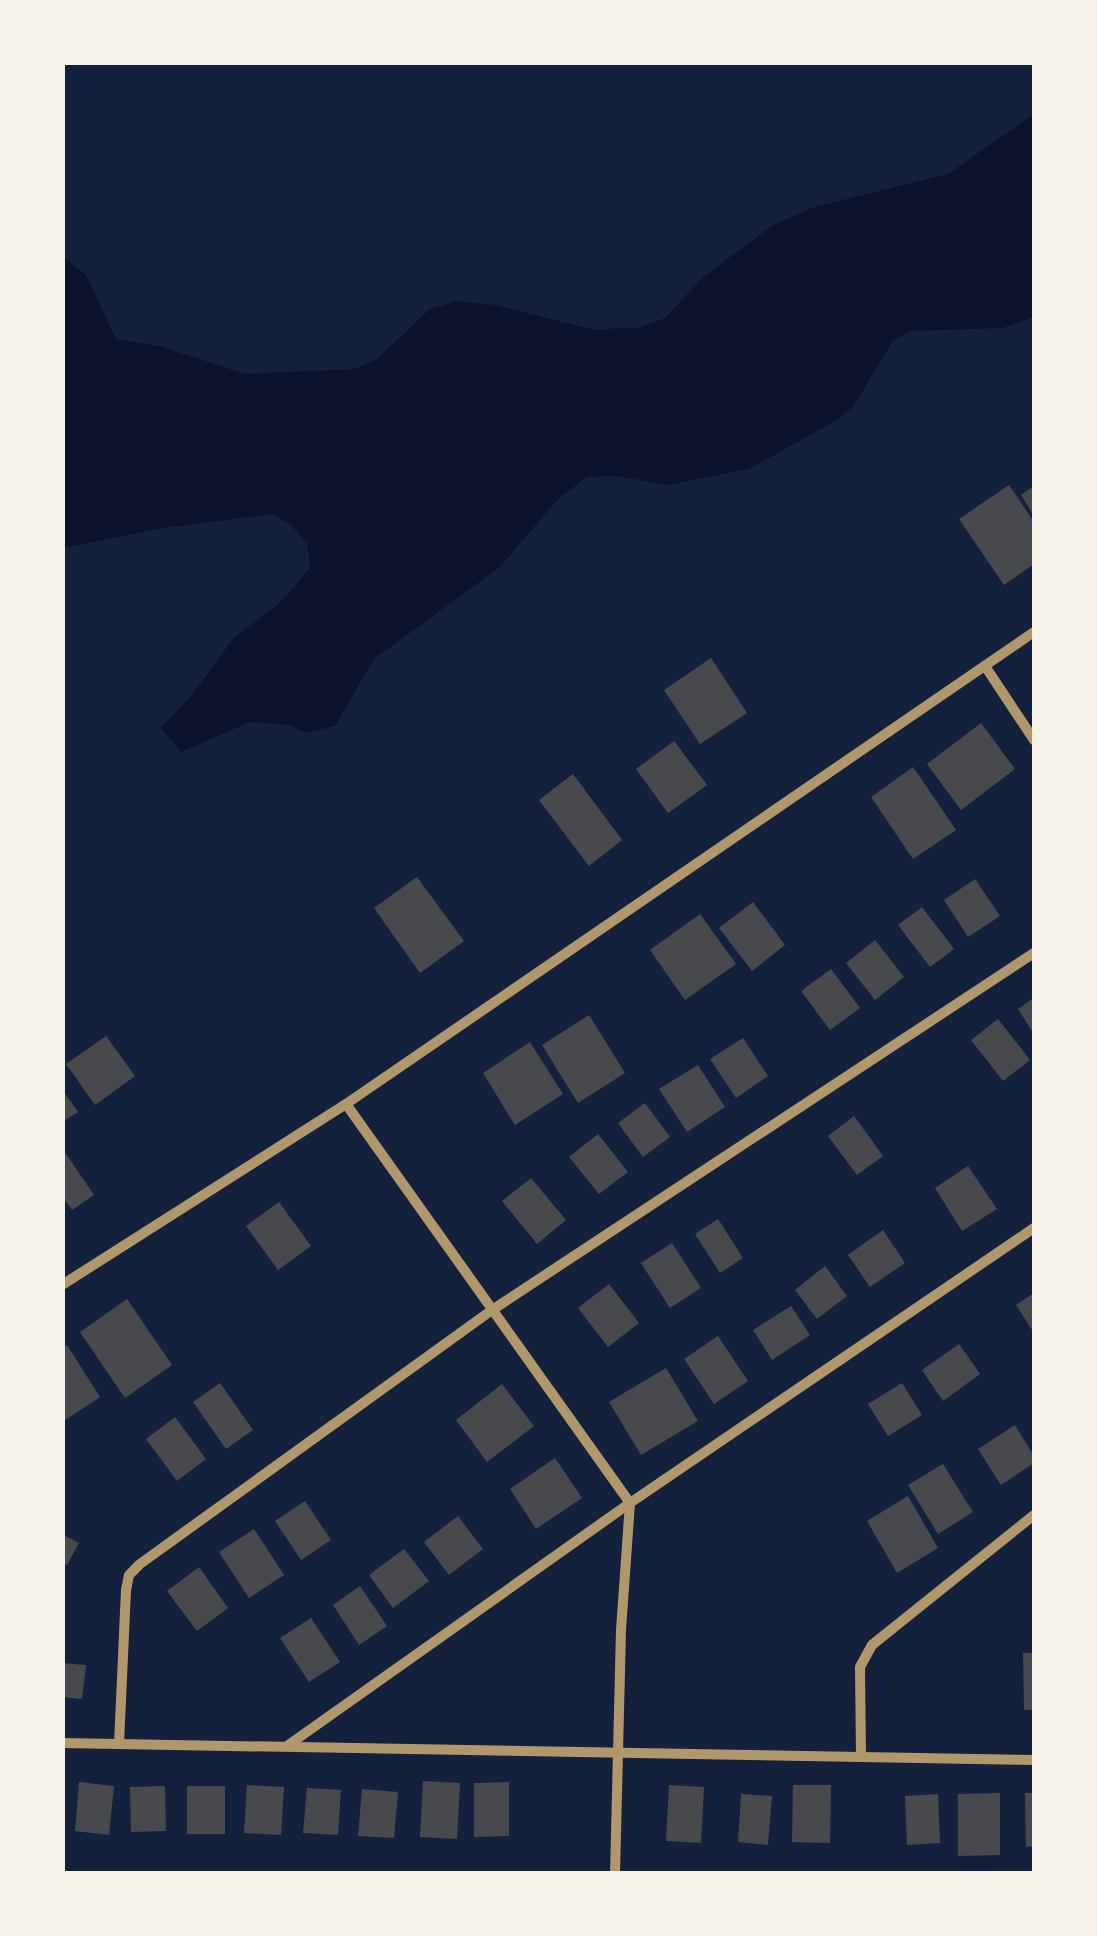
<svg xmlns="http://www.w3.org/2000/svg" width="1097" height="1936" font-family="Ubuntu,sans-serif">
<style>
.water{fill:#0b132b}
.building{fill:#48494c}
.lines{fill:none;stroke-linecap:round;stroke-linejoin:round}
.minor{stroke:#b1986c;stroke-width:10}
</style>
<rect width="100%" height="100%" fill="#14213d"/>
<!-- water -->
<polygon class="water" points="1034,114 1034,317 1003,328 910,331 892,342 853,407 839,419 749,469 668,485 617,476 587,477 557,500 500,567 374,659 335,726 305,733 289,725 250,722 181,752 161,728 192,695 233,639 283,600 310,568 307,544 291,525 273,514 158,529 63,548 63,257 86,275 116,339 163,347 245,374 355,369 377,359 430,309 456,301 496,305 590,329 638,328 665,318 703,277 773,225 814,207 948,174"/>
<!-- building -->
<g class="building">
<polygon points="1009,485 1034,522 1034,564 1004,585 959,519"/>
<polygon points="1034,486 1034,516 1021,495"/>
<polygon points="711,658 747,713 700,744 664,690"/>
<polygon points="981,723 1015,769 961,810 927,764"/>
<polygon points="674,741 707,785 668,813 636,769"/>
<polygon points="913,767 956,830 913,859 871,797"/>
<polygon points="573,774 622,840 589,866 539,800"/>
<polygon points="417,877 464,941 420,973 374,908"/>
<polygon points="975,879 1000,916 968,937 944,900"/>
<polygon points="753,902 785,945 752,971 719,928"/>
<polygon points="922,907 954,949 930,967 898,925"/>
<polygon points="700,914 736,964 685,1000 650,950"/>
<polygon points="875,940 904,977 875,1000 846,963"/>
<polygon points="831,969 860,1008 830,1030 801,991"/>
<polygon points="1034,998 1034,1034 1018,1009"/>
<polygon points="589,1015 625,1073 578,1103 542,1045"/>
<polygon points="998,1019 1030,1060 1003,1081 971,1040"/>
<polygon points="106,1036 135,1076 95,1105 66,1064"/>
<polygon points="743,1038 768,1076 736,1098 710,1059"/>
<polygon points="530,1042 563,1094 515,1125 483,1073"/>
<polygon points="698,1065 725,1107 687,1132 659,1089"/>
<polygon points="62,1089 78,1112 62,1122"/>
<polygon points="645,1103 670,1137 643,1157 618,1123"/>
<polygon points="854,1116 883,1156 857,1175 828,1136"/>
<polygon points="598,1134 628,1172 599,1194 569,1157"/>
<polygon points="62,1148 94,1195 72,1210 62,1196"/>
<polygon points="968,1166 997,1209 962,1231 935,1188"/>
<polygon points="531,1178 566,1220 537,1244 502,1201"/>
<polygon points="279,1202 311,1246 278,1270 246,1226"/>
<polygon points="718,1219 743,1258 720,1273 695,1234"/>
<polygon points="883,1230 905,1263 870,1287 848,1255"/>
<polygon points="672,1243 701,1288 670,1308 641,1263"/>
<polygon points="825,1266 847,1296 817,1319 795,1290"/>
<polygon points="609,1284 639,1323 608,1347 578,1308"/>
<polygon points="1034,1293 1034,1333 1016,1305"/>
<polygon points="127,1299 172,1365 125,1398 80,1332"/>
<polygon points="791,1306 810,1335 772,1360 753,1330"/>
<polygon points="718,1336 748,1381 714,1404 684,1359"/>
<polygon points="959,1344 980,1374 943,1401 922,1370"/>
<polygon points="67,1345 100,1397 62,1422 62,1348"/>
<polygon points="666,1368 698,1421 641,1455 609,1402"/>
<polygon points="220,1383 253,1430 226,1449 193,1402"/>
<polygon points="902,1383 922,1415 888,1436 868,1404"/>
<polygon points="502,1384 534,1426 487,1462 456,1420"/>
<polygon points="175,1417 206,1459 177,1481 146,1439"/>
<polygon points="1015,1425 1034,1456 1034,1463 1001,1485 978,1449"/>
<polygon points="555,1458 582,1498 536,1529 510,1489"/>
<polygon points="943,1464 973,1512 938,1534 908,1485"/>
<polygon points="908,1496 938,1548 897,1573 867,1521"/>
<polygon points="305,1501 331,1540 301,1560 275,1521"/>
<polygon points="458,1516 483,1549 449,1575 424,1542"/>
<polygon points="254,1529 284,1575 249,1598 219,1552"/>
<polygon points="62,1534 79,1543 67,1565 62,1563"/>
<polygon points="404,1549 429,1581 393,1608 369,1575"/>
<polygon points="199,1567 228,1608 197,1631 167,1591"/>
<polygon points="360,1586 387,1626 359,1645 333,1605"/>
<polygon points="311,1618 340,1662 309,1682 280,1638"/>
<polygon points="1023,1653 1034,1653 1034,1710 1024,1710"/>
<polygon points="62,1663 86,1665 82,1699 62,1697"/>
<polygon points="423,1781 460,1783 457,1839 420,1837"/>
<polygon points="79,1782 114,1786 109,1835 75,1831"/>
<polygon points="509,1782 509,1836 474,1837 474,1783"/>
<polygon points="247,1785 284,1787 281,1835 244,1833"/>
<polygon points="669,1785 704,1787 701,1843 666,1841"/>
<polygon points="793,1785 831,1785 830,1843 792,1842"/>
<polygon points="165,1786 166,1831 131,1832 130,1787"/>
<rect x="187" y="1786" width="38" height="48"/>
<polygon points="307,1788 341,1790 338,1835 303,1833"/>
<polygon points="362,1789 398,1792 394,1838 358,1836"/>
<polygon points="1000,1793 1000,1855 958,1856 958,1794"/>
<polygon points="1025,1793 1034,1793 1034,1846 1026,1847"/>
<polygon points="741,1794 772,1796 768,1845 738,1842"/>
<polygon points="938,1794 940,1843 907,1845 905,1796"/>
</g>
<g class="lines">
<!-- minor -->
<g class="minor">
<polyline points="985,666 1034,740"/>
<polyline points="346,1104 630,1503 621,1630 615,1874"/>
<polyline points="62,1285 346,1104 1034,632"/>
<polyline points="62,1743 1034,1760"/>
<polyline points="119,1744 126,1590 129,1575 140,1564 492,1310 1034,953"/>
<polyline points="287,1746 630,1503 1034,1228"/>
<polyline points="861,1757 860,1667 872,1645 1034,1515"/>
</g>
</g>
<!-- border -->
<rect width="1097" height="1936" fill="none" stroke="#f6f1e7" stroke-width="130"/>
</svg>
